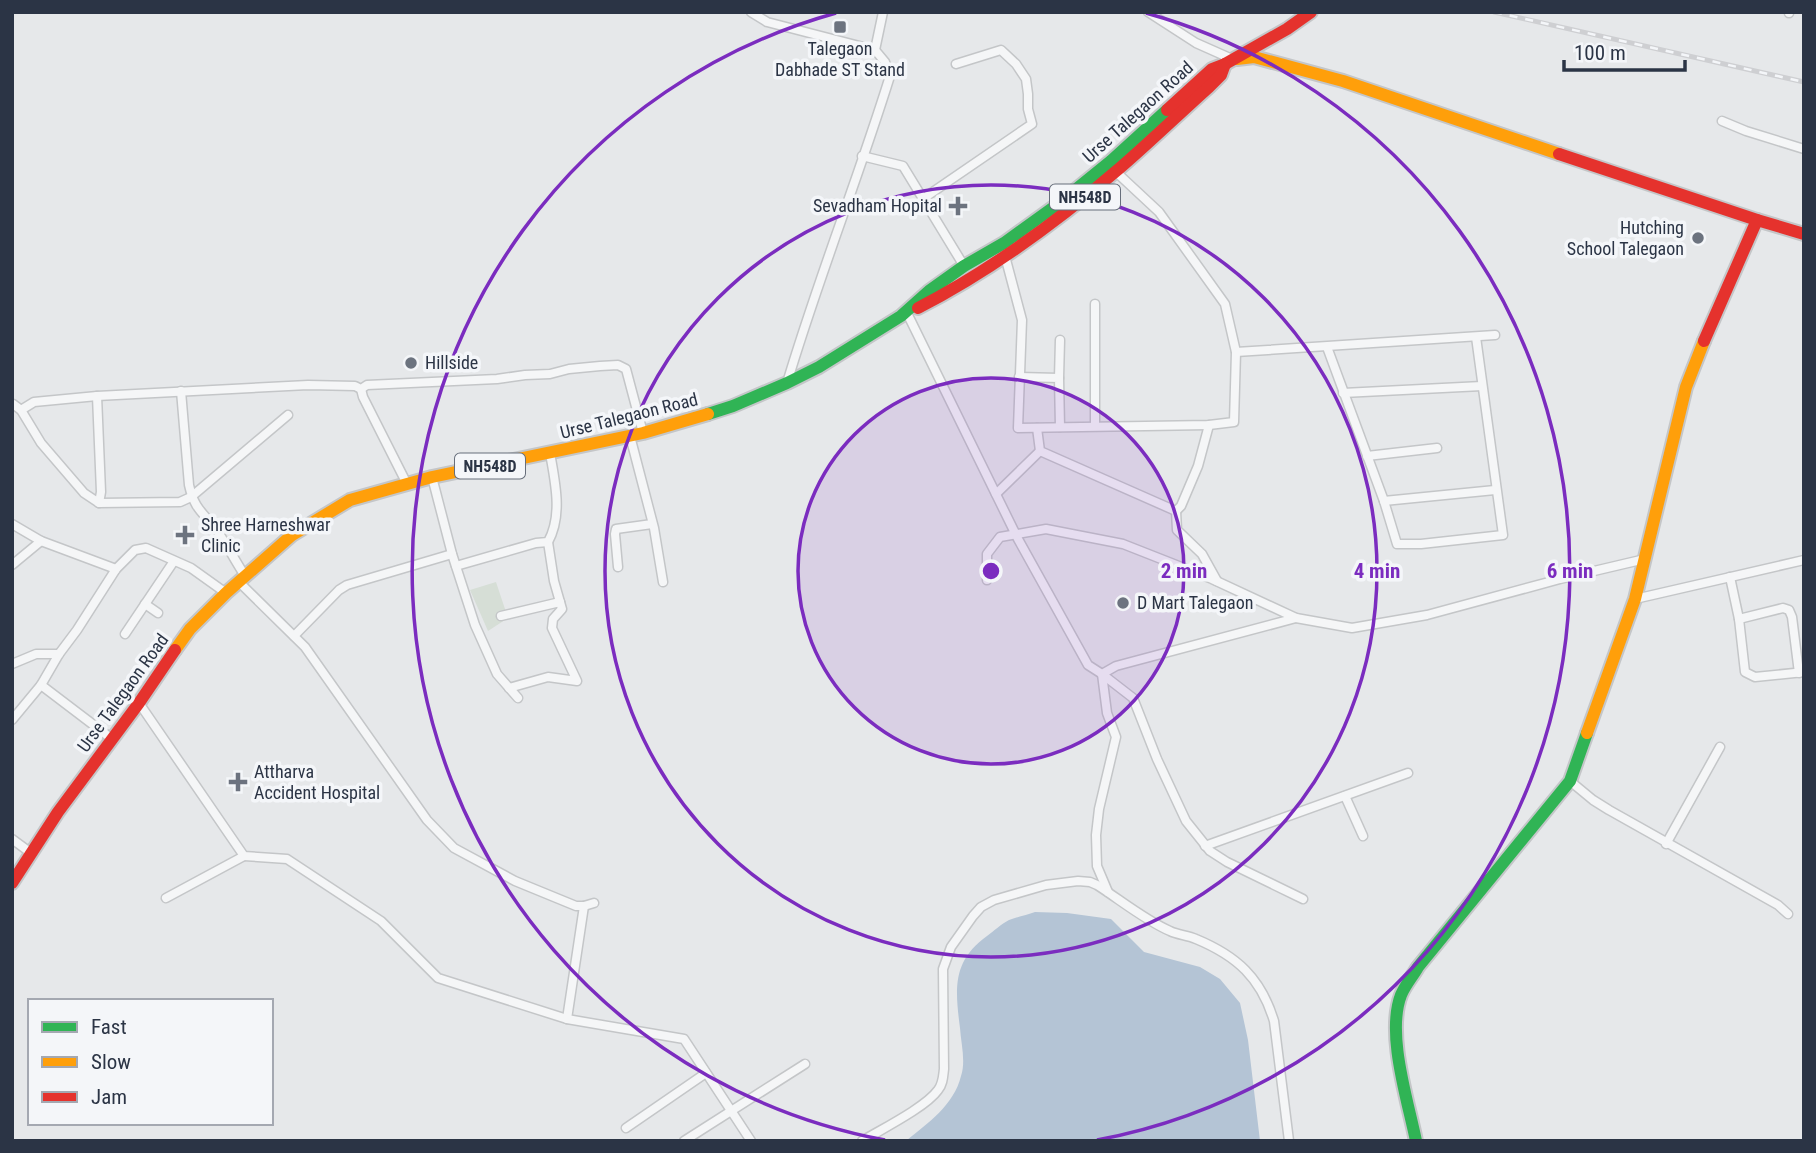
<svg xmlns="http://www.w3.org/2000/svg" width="1816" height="1153" font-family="'Roboto Condensed',sans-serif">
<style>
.green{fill:#d6ded6}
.water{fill:#b4c4d5}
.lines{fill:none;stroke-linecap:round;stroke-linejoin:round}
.street-casing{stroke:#c4c6c8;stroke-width:11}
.fast-casing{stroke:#c4c6c8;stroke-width:16}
.slow-casing{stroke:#c4c6c8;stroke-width:16}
.jam-casing{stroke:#c4c6c8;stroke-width:16}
.street{stroke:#f5f6f7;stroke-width:8}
.fast{stroke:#30b455;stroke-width:12}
.slow{stroke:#ff9f0a;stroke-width:12}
.jam{stroke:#e5322d;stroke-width:12}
.rail-casing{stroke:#cecfd2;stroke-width:5}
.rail{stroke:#f4f6f9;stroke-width:2.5;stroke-dasharray:8;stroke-linecap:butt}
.ring{fill:none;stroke:#7b2cbf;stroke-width:3.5}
.poi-dot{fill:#6c737f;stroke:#f4f6f9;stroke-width:2.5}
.labels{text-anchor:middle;stroke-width:7;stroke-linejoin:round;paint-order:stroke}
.shield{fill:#f4f6f9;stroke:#676e7b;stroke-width:2}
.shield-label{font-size:16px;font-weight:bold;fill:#2b3445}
.poi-label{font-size:18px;fill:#2b3445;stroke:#f4f6f9;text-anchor:start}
.street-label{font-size:18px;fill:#2b3445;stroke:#f4f6f9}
.centre{fill:#7b2cbf;stroke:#f4f6f9;stroke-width:3.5}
.ring-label{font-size:21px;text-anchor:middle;font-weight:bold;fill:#7b2cbf;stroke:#f4f6f9;stroke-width:7;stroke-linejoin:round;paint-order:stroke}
</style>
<rect width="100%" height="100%" fill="#e6e8ea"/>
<!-- green -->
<polygon class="green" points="496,582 508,618 488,631 470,590"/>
<!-- water -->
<path class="water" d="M1035,912L1067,913L1111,919L1144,952L1200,967L1220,979L1240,1003L1248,1040L1260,1141H906C928,1123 954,1105 961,1076C966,1061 961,1044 960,1028C955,989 952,961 987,936C994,931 1001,924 1009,920C1017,917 1027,915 1035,912Z"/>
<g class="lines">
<defs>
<g id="street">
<polyline points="751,12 767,22 875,50"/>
<polyline points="1148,12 1196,43 1232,59"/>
<polyline points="1789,13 1789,12"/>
<polyline points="1722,121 1746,131 1804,149"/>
<polyline points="862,156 903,166 964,266"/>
<polyline points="924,198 1032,124 1028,109 1028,94 1026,79 1016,64 1001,50 956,64"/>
<polyline points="1005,256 1022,320 1018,428 1209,425 1234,422 1236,352 1225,304 1159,212 1115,171"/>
<polyline points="907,313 1018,539 1088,665 1102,674 1116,666 1296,618"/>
<polyline points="1327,347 1384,501 1397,544 1421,544 1503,535 1476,337"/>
<polyline points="1236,352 1495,335"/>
<polyline points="1019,377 1059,378 1060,427"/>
<polyline points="1059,378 1060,340"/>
<path d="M787,383C818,279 858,179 890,76L885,62L875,50L883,12"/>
<polyline points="361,389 363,397 407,484"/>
<path d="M181,391L189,485C195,512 205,513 218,532C228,547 236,562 245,576"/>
<polyline points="1343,393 1482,386"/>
<polyline points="97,396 101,492 99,503"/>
<polyline points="13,404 21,410 41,443 84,493 99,503 180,502 191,497 288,415"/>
<polyline points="21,410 34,402 97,396 308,385 355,386 361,389 367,385 497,379 525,375 550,374 569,369 600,366 618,365 626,369 643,433"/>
<polyline points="1095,426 1095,304"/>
<polyline points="1037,428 1040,451 1176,511 1181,506 1198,466 1209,425"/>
<polyline points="630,436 654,528 663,582"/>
<polyline points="1367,456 1437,448"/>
<polyline points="432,477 452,554 475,625 497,674 518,698"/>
<polyline points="996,494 1040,451"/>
<polyline points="1384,501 1495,490"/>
<polyline points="1176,511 1177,530 1202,554 1217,581"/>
<polyline points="12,524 41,541 116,569"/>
<polyline points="12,565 41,541"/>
<path d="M456,566L536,543L548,542C563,515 555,482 550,453"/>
<polyline points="618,567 615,534 616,529 652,524"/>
<polyline points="1730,577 1739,619 1745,672 1755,677 1804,672"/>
<polyline points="987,580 987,554 1000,537 1046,529 1123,544 1212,579 1296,618 1352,628 1427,615 1560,579 1645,559"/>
<polyline points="239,582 305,647 427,820 454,848 515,881 576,906 584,906 594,903"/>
<polyline points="1635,599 1804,560"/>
<polyline points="145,604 158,613"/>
<polyline points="501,616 560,602"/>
<polyline points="1739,619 1783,608 1789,610 1792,617 1799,673"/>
<polyline points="125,634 174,561"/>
<polyline points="294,636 339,590 347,585 452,554"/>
<polyline points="12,664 36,654 59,654"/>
<polyline points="1102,674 1133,698 1157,759 1186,821 1210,851 1227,862 1303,899"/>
<polyline points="1102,674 1107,713 1116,737 1099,809 1096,835 1097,866 1108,892"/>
<polyline points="41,685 112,739"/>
<polyline points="509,688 548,677 577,681 552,628 553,619 562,609 554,581 548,542"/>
<polyline points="139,703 244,856 287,859 381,921 438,978 567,1019"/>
<polyline points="12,720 41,685 59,654 77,630 116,569 135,550 146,548 191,568 226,593"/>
<polyline points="1570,781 1593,800 1609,810 1778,905 1788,914"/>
<polyline points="1345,796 1363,836"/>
<polyline points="12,839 31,853"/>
<polyline points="1666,844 1720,747"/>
<polyline points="1205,846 1408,773"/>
<polyline points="166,898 244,856"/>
<polyline points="584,906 567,1019 684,1039 751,1141"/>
<polyline points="626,1128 706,1073"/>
<polyline points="684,1141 805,1064"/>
<path d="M862,1141C882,1129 926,1107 938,1090C943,1084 943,1077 944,1069L943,969L951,947L973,916L981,907L994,900L1046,885L1078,881L1090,882L1097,885C1119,899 1146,921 1170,931C1178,935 1187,935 1196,939C1237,956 1261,978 1274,1021L1289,1141"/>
</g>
<g id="fast">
<polyline points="708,414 733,406 787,383 819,367 901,316 929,291 964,266 1004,243 1058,204 1111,161 1167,110"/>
<path d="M1416,1141C1408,1101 1386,1034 1401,995C1405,985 1413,976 1418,967L1570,781L1587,733"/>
</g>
<g id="slow">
<polyline points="1237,59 1254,57 1343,81 1559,154"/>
<polyline points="175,650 190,629 226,593 292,535 350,500 432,477 643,433 708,414"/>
<polyline points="1587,733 1635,599 1686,387 1704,341"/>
</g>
<g id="jam">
<polyline points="1167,110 1212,69 1225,64 1287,29 1311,12"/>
<polyline points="1559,154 1757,220 1804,234"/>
<path d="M918,308C992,270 1058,221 1121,167C1151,141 1180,113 1209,87L1221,75L1225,64"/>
<polyline points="1704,341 1757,220"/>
<polyline points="12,883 58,812 139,703 175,650"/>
</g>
</defs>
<!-- street casing -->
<use href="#street" class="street-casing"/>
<!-- fast casing -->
<use href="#fast" class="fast-casing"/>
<!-- slow casing -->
<use href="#slow" class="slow-casing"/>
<!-- jam casing -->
<use href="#jam" class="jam-casing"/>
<!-- street -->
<use href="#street" class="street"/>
<!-- fast -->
<use href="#fast" class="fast"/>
<!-- slow -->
<use href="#slow" class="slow"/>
<!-- jam -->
<use href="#jam" class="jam"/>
<defs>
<polyline id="rail" points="1494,12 1804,82"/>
</defs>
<!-- rail casing -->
<use href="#rail" class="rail-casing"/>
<!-- rail -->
<use href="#rail" class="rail"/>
</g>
<!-- distance rings -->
<circle cx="991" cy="571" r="193" fill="#7b2cbf" fill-opacity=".12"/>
<g class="ring">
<circle cx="991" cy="571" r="193"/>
<circle cx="991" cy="571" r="386"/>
<path d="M885 1140A579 579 0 0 1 836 13M1146 13A579 579 0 0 1 1097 1140"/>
</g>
<!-- markers -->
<g class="poi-dot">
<rect x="833" y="20" width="14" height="14" rx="3.5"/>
<path d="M954.5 195.5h7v7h7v7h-7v7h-7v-7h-7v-7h7z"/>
<circle cx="1698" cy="238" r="7"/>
<circle cx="411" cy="363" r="7"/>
<path d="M181.5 524.5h7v7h7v7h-7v7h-7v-7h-7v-7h7z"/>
<circle cx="1123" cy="603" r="7"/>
<path d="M234.5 771.5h7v7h7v7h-7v7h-7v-7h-7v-7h7z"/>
</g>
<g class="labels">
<!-- shield labels -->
<g class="shield">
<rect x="1050" y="184.5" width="70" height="25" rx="5"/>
<rect x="455" y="453.5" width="70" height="25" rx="5"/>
</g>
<g class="shield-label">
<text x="1085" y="203">NH548D</text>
<text x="490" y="472">NH548D</text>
</g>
<!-- poi labels -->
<g class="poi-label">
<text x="840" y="55" text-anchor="middle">Talegaon<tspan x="840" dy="21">Dabhade ST Stand</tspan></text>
<text x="942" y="212" text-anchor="end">Sevadham Hopital</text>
<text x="1684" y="234" text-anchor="end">Hutching<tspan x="1684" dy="21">School Talegaon</tspan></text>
<text x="425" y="369">Hillside</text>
<text x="201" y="531">Shree Harneshwar<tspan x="201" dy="21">Clinic</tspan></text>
<text x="1137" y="609">D Mart Talegaon</text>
<text x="254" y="778">Attharva<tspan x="254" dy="21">Accident Hospital</tspan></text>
</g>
<!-- street labels -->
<g class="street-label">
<text transform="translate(1138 112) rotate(-42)" y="6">Urse Talegaon Road</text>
<text transform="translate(629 416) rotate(-14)" y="6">Urse Talegaon Road</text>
<text transform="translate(123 693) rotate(-54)" y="6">Urse Talegaon Road</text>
</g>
</g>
<circle cx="991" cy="571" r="10" class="centre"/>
<g class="ring-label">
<text x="1184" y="578">2 min</text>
<text x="1377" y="578">4 min</text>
<text x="1570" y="578">6 min</text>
</g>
<!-- border -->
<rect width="1816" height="1153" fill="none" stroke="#2b3445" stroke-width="28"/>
<!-- legend -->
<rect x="28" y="999" width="245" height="126" fill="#f4f6f9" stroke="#a4a8b1" stroke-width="2"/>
<rect x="42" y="1022" width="35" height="10" fill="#30b455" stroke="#a4a8b1" stroke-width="2"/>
<text x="91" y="1034" font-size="21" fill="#2b3445">Fast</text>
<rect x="42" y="1057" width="35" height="10" fill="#ff9f0a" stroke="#a4a8b1" stroke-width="2"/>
<text x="91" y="1069" font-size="21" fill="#2b3445">Slow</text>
<rect x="42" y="1092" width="35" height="10" fill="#e5322d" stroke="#a4a8b1" stroke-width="2"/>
<text x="91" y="1104" font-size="21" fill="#2b3445">Jam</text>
<!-- scale -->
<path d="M1564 60v10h121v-10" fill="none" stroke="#2b3445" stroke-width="3.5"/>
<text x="1574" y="60" font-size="21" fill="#2b3445" stroke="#f4f6f9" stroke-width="5" paint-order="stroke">100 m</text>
</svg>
